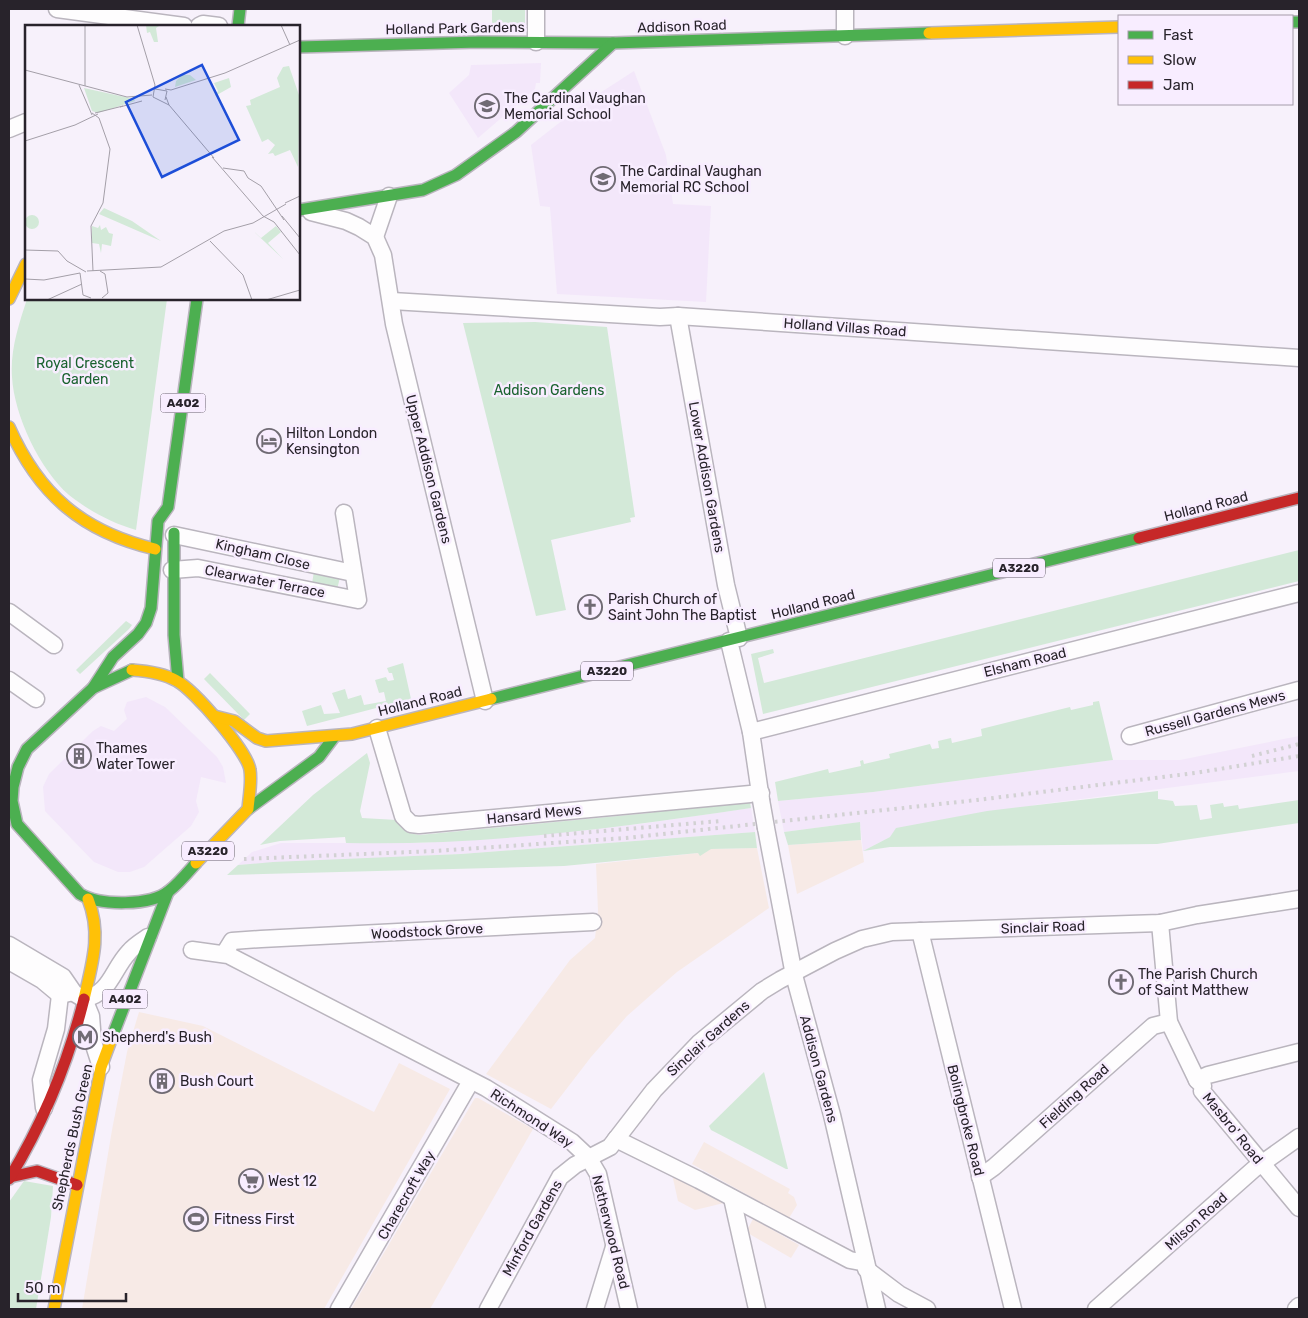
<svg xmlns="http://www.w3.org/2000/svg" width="1308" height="1318" font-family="Rubik,sans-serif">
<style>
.commercial{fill:#f7eae6}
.built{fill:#f3e7fa}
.green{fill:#d3e9d8}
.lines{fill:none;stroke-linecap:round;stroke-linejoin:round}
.street-casing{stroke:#bab5be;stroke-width:19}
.fast-casing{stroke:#bab5be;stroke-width:14}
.slow-casing{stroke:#bab5be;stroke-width:14}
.jam-casing{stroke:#bab5be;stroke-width:14}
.street{stroke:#fefdfe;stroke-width:16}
.fast{stroke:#4caf50;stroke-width:11}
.slow{stroke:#ffc107;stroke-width:11}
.jam{stroke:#c62828;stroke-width:11}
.rail{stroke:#d2d1d3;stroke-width:4;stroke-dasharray:2.5 5;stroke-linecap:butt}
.street-bridge-casing{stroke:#bab5be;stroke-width:19;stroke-linecap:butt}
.street-bridge{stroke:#fefdfe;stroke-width:16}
.labels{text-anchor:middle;stroke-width:5;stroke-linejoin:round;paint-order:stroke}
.shield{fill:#f8edff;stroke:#66606b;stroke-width:1}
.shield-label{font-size:12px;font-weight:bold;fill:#28232b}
.street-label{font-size:14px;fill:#28232b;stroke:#f8edff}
.poi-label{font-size:14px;fill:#28232b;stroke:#f8edff;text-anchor:start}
.park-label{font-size:14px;fill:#1a622f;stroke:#f8edff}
.inset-road{fill:none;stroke:#a49fa8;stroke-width:1}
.view{fill:#1d4ed8;fill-opacity:0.15;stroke:#1d4ed8;stroke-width:2.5}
.inset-edge{fill:none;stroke:#28232b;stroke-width:2.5}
</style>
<rect width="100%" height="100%" fill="#f7f1fb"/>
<!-- commercial -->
<g class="commercial">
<polygon points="861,840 864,862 797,894 788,845"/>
<polygon points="757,848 769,908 677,972 627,1016 591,1057 551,1109 486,1074 570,960 595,938 598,911 596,864 698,853 700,855 710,849"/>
<polygon points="139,1012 203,1026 374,1112 399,1063 450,1089 324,1309 82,1309 112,1130 127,1052"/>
<polygon points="475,1098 478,1098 533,1129 430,1309 351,1309"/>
<polygon points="704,1142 790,1189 788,1193 794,1197 797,1205 789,1218 692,1164"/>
<polygon points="672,1174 679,1177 724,1203 695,1210 678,1201"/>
<polygon points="753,1219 799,1245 791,1258 746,1232"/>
</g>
<!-- built -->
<g class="built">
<polygon points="541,63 540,83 536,83 535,89 478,138 449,93 469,75 471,65"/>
<polygon points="634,71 666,155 673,204 711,206 706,302 557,294 550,207 540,206 531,145 586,102"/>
<polygon points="146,697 165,707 217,757 223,767 226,783 201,777 196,801 199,812 191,826 144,867 130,872 118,872 94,862 45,811 43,787 49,774 93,731 101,726 114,731 127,719 124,710 127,702"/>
<polygon points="1299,736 1299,771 1035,805 890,837 863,851 860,822 784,832 778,801 873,792 1113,760 1180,760"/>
<polygon points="751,808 755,832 461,854 238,865 252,852 281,843 423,843 640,824"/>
</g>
<!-- green -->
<g class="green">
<rect x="492" y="9" width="33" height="17"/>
<path d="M27,299H167L136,530C112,523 89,511 69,495C40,470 14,415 12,377C10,350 19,324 27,299Z"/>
<polygon points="535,322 607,327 635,517 630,518 631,522 551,540 566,610 536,616 463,323"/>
<polygon points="1299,550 1299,581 763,714 751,654 773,649 774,653 758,658 764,683"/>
<polygon points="314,571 340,577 337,590 312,584"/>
<polygon points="126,621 132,625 129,629 80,674 76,670"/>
<polygon points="403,663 411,699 307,726 302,711 321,705 324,714 340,713 332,693 345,689 348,699 361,695 364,705 386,701 384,692 379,693 375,680 386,677 388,681 394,680 392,673 389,673 387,668"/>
<polygon points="210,673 250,714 244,720 204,679"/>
<polygon points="1099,701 1113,760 873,792 778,801 775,782 828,769 829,773 861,766 860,761 863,760 864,764 890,758 889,754 930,744 932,749 939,748 938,741 951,738 952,743 982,736 981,729 1070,707 1071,710 1093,705 1093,702"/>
<path d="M367,753L370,763L360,811L362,818L397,820L409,833L419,835L649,813L749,797L751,808C617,828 482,846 346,843L345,837L280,841L260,845L313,795Z"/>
<polygon points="1158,791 1158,799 1173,801 1175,806 1197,805 1200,820 1212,818 1210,805 1223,803 1224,807 1238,805 1239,809 1299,800 1299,823 1157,844 890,847 863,851 890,837 896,828 987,811"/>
<polygon points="860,822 861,840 788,845 784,832"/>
<polygon points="755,832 757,848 711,849 700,856 698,853 564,866 227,875 238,865 273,862 461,854"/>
<polygon points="764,1072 788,1169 786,1169 711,1130 709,1126"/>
<polygon points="24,1181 53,1186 51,1217 36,1309 9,1309 9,1202"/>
</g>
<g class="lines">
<defs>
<g id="street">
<polyline points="57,9 184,26"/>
<polyline points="845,9 845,36"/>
<polyline points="199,26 203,24 219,26"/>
<polyline points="536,42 536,9"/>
<polyline points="9,129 26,122"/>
<polyline points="311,212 346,221 359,227 375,237 383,255 394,324 485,701"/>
<polyline points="375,237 389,196"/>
<polyline points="392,301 660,317 678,316 1299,358"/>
<polyline points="678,316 726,585 739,638"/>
<polyline points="174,535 353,573"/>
<polyline points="172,570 198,568 358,600 344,513"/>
<polyline points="9,612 54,645"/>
<polyline points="729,641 751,732 761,800"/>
<polyline points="9,680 36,699"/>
<polyline points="377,728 403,816 411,824 419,825 761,793"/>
<polyline points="751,732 1299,593"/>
<polyline points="1130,736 1299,690"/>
<polyline points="766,828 794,975 832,1115 877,1309"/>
<polyline points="1160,923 1169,1022 1197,1080 1203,1086 1202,1091 1299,1208"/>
<polyline points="920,931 1013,1309"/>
<polyline points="9,945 63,977 74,993 84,999 91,1016 93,1042 101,1067"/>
<polyline points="192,950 228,955 486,1088 572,1142 588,1157 598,1174 629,1309"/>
<polyline points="224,954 232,941 261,939 593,922"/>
<polyline points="9,961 42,980 60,995 69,993"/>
<path d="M84,999C111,993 112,970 129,952C134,946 142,941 148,937"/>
<polyline points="1197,1080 1208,1075 1299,1052"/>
<polyline points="44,1108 41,1080 56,1029 60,995"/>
<polyline points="616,1139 699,1180 850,1260 866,1263"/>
<polyline points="980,1177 994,1167 1153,1026 1169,1022"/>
<polyline points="732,1198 757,1309"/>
<polyline points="866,1269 899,1294 927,1309"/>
<polyline points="339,1309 471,1081"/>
<polyline points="488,1309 560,1177 575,1165 610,1147 654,1090 699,1043 762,991 780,980 835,951 862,939 892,932 1160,923 1197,915 1299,899"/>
<polyline points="595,1309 614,1247"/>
<polyline points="1096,1309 1254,1169 1299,1137"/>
<polyline points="1296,1309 1299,1306"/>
</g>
<g id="fast">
<polyline points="1292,22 1299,22"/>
<polyline points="238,26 240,9"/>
<polyline points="299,47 479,42 613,43 929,33"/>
<polyline points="299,210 423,190 456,175 516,132 613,43"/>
<polyline points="174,533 174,635 178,681"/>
<path d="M132,670L93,688L27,749L18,767L13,787L12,801L17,824L80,894C100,906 151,906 169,891C179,883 188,872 196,863"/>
<polyline points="93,688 113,657 138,634 146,623 151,608 158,521 168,507 197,299"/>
<polyline points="491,699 1139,538"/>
<polyline points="248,809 319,757 334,737"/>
<polyline points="111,1040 168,892"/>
</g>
<g id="slow">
<polyline points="929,33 1119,27"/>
<polyline points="9,299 26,264"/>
<path d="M9,427C39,495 83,532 155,549"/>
<path d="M132,670C147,671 163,673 177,681C194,690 248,752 250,770C252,782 249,797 248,809L196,863"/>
<polyline points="214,716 234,721 257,738 266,741 352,734 491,699"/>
<path d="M84,999C92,964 102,934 88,899"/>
<polyline points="54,1309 101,1067 111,1040"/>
</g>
<g id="jam">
<polyline points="1139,538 1299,498"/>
<polyline points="10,1177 37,1171 77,1185"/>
<path d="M9,1179C43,1123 68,1063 84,999"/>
</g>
</defs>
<!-- street casing -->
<use href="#street" class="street-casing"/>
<!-- fast casing -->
<use href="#fast" class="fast-casing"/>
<!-- slow casing -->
<use href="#slow" class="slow-casing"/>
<!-- jam casing -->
<use href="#jam" class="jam-casing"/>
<!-- street -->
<use href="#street" class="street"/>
<!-- fast -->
<use href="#fast" class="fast"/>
<!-- slow -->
<use href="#slow" class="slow"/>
<!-- jam -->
<use href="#jam" class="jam"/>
<!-- rail -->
<g class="rail">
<polyline points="1252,756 1299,744"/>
<polyline points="544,836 721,821"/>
<polyline points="244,859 435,851 626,838 977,800 1195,773 1299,756"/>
</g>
<defs>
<polyline id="street-bridge" points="761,800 766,828"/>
</defs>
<!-- street-bridge casing -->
<use href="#street-bridge" class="street-bridge-casing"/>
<!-- street-bridge -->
<use href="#street-bridge" class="street-bridge"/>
</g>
<!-- icons -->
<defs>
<symbol id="school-ring" viewBox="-11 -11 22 22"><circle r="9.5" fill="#f8edff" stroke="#706b74" stroke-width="1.5"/><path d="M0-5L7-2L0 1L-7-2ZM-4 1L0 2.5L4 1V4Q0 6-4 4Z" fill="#706b74"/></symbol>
<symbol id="hotel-ring" viewBox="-11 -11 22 22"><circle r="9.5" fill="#f8edff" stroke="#706b74" stroke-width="1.5"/><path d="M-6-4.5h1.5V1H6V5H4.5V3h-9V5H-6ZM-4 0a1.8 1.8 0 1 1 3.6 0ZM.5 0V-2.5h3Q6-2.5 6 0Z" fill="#706b74"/></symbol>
<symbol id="church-ring" viewBox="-11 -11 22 22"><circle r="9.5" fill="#f8edff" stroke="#706b74" stroke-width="1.5"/><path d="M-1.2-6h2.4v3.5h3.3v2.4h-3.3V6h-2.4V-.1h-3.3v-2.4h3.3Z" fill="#706b74"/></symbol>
<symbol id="building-ring" viewBox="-11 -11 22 22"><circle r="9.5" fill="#f8edff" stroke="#706b74" stroke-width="1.5"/><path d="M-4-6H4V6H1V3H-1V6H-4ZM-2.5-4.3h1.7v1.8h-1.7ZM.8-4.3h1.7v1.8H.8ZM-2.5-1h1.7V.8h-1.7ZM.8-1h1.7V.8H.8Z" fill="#706b74"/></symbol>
<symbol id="metro-ring" viewBox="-11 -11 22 22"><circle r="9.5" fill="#f8edff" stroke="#706b74" stroke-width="1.5"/><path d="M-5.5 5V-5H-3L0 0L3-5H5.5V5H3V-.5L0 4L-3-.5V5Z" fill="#706b74"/></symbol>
<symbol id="supermarket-ring" viewBox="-11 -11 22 22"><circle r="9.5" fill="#f8edff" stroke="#706b74" stroke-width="1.5"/><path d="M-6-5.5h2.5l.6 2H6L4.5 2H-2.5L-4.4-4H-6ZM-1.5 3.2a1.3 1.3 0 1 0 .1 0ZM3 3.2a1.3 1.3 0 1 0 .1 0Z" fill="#706b74"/></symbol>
<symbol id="stadium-ring" viewBox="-11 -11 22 22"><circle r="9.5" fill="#f8edff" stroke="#706b74" stroke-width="1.5"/><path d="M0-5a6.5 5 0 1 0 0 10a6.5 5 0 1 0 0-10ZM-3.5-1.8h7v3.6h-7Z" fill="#706b74"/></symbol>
</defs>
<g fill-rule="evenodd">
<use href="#school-ring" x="473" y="92" width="28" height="28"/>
<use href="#school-ring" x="589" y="165" width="28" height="28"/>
<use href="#hotel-ring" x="255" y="427" width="28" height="28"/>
<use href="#church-ring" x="576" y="593" width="28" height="28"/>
<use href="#building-ring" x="65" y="742" width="28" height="28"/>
<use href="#church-ring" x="1107" y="968" width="28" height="28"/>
<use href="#metro-ring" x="71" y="1023" width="28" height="28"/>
<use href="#building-ring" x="148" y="1067" width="28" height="28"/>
<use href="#supermarket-ring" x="237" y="1167" width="28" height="28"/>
<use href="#stadium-ring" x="182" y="1205" width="28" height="28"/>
</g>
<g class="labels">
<!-- shield labels -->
<g class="shield">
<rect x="160.5" y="393.5" width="45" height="19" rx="4"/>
<rect x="993" y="558.5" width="52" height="19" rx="4"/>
<rect x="581" y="661.5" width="52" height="19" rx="4"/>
<rect x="182" y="841.5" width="52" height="19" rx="4"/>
<rect x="102.5" y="989.5" width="45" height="19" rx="4"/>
</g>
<g class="shield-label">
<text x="183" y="407">A402</text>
<text x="1019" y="572">A3220</text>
<text x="607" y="675">A3220</text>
<text x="208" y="855">A3220</text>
<text x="125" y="1003">A402</text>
</g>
<!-- street labels -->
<g class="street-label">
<text transform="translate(682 26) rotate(-2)" y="5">Addison Road</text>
<text transform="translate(455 28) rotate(-1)" y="5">Holland Park Gardens</text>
<text transform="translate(845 327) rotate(4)" y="5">Holland Villas Road</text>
<text transform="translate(429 469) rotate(76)" y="5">Upper Addison Gardens</text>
<text transform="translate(707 477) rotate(80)" y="5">Lower Addison Gardens</text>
<text transform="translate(1206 506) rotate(-14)" y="5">Holland Road</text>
<text transform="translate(263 554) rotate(13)" y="5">Kingham Close</text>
<text transform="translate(265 581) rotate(11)" y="5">Clearwater Terrace</text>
<text transform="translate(813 604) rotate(-14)" y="5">Holland Road</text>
<text transform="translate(1025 662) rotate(-14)" y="5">Elsham Road</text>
<text transform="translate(420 701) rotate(-14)" y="5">Holland Road</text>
<text transform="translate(1215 713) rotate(-15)" y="5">Russell Gardens Mews</text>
<text transform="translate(534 814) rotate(-6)" y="5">Hansard Mews</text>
<text transform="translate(1043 927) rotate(-2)" y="5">Sinclair Road</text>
<text transform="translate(427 931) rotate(-3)" y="5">Woodstock Grove</text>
<text transform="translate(708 1038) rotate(-42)" y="5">Sinclair Gardens</text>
<text transform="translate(819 1069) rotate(75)" y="5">Addison Gardens</text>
<text transform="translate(1074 1096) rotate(-42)" y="5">Fielding Road</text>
<text transform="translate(532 1118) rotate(33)" y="5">Richmond Way</text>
<text transform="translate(966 1120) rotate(76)" y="5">Bolingbroke Road</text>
<text transform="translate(1233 1128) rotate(51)" y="5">Masbro' Road</text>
<text transform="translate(72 1137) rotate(-78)" y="5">Shepherds Bush Green</text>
<text transform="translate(406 1195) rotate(-60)" y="5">Charecroft Way</text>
<text transform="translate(1196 1221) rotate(-42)" y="5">Milson Road</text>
<text transform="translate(532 1228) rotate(-61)" y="5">Minford Gardens</text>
<text transform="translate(611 1232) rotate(76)" y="5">Netherwood Road</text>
</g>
<!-- poi labels -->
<g class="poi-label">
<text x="504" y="103">The Cardinal Vaughan<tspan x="504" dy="16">Memorial School</tspan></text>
<text x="620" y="176">The Cardinal Vaughan<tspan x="620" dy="16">Memorial RC School</tspan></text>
<text x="286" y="438">Hilton London<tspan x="286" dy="16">Kensington</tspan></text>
<text x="608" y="604">Parish Church of<tspan x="608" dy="16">Saint John The Baptist</tspan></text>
<text x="96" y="753">Thames<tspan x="96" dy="16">Water Tower</tspan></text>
<text x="1138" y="979">The Parish Church<tspan x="1138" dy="16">of Saint Matthew</tspan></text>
<text x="102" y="1042">Shepherd's Bush</text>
<text x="180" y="1086">Bush Court</text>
<text x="268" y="1186">West 12</text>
<text x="214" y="1224">Fitness First</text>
</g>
<!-- park labels -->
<g class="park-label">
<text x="85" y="368">Royal Crescent<tspan x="85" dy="16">Garden</tspan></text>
<text x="549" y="395">Addison Gardens</text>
</g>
</g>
<!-- overview -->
<g transform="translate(25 25)">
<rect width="275" height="275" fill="#f7f1fb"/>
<path d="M121,0L134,1L131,3L133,17H129L125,7L122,8ZM264,41L275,73L273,142L265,125L250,131L248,128L243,129L250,120L243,114L237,117L221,81L226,80L225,75L255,62L252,53L258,42ZM157,50H165L171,55L150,62L151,56ZM204,53L206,62L190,71L193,66L189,58ZM59,63L109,74L110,76L73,88L67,86ZM79,183L107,196L136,216L74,189ZM0 197a7 7 0 1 1 14 0a7 7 0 1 1-14 0ZM75,200L76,205L81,202L84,208L88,209L86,221L77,219L76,228L74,219L67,218V201L73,203ZM223,201L236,213L251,201L256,207L243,218L258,234Z" fill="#d3e9d8"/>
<path class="inset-road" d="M112,0L130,60L128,72L144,80M256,0L265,20M0,45L102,72L127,70M54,60L67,90M60,61V0M130,64L142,66L140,75M140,64L146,65L200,48L275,15M141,72L144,80L189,133M95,82L117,76M67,88L74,93L85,124L78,178L66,201L68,246M70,88L98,81M0,116L50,100L73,89M187,132L238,191L249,197L275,230M198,143L219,146L223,153L236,161L259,195M260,178L275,171M257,191L275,213M185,216L218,250L227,275M0,225L33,226L42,236L61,247M62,246L136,242L199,206L228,198L261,179M75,246L80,249L83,268L77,273M0,254L19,255L55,248L58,270L66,273M22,275L57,259M38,275H116M241,275L275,265"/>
<path class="view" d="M177,40L214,115L137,152L101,77Z"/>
<rect width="275" height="275" class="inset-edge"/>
</g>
<!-- border -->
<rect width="1308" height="1318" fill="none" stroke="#28232b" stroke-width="20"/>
<!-- legend -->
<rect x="1118" y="15" width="175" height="90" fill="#f8edff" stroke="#a59caa"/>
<rect x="1128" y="31" width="25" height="8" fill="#4caf50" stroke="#a59caa"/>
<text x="1163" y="40" font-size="15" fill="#28232b">Fast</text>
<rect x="1128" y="56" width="25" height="8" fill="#ffc107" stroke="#a59caa"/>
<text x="1163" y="65" font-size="15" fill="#28232b">Slow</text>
<rect x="1128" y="81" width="25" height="8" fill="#c62828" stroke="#a59caa"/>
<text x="1163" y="90" font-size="15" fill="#28232b">Jam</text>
<!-- scale -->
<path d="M18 1293v8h108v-8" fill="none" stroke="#28232b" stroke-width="2.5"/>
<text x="25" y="1293" font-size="15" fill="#28232b" stroke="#f8edff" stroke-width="4" paint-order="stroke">50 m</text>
</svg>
